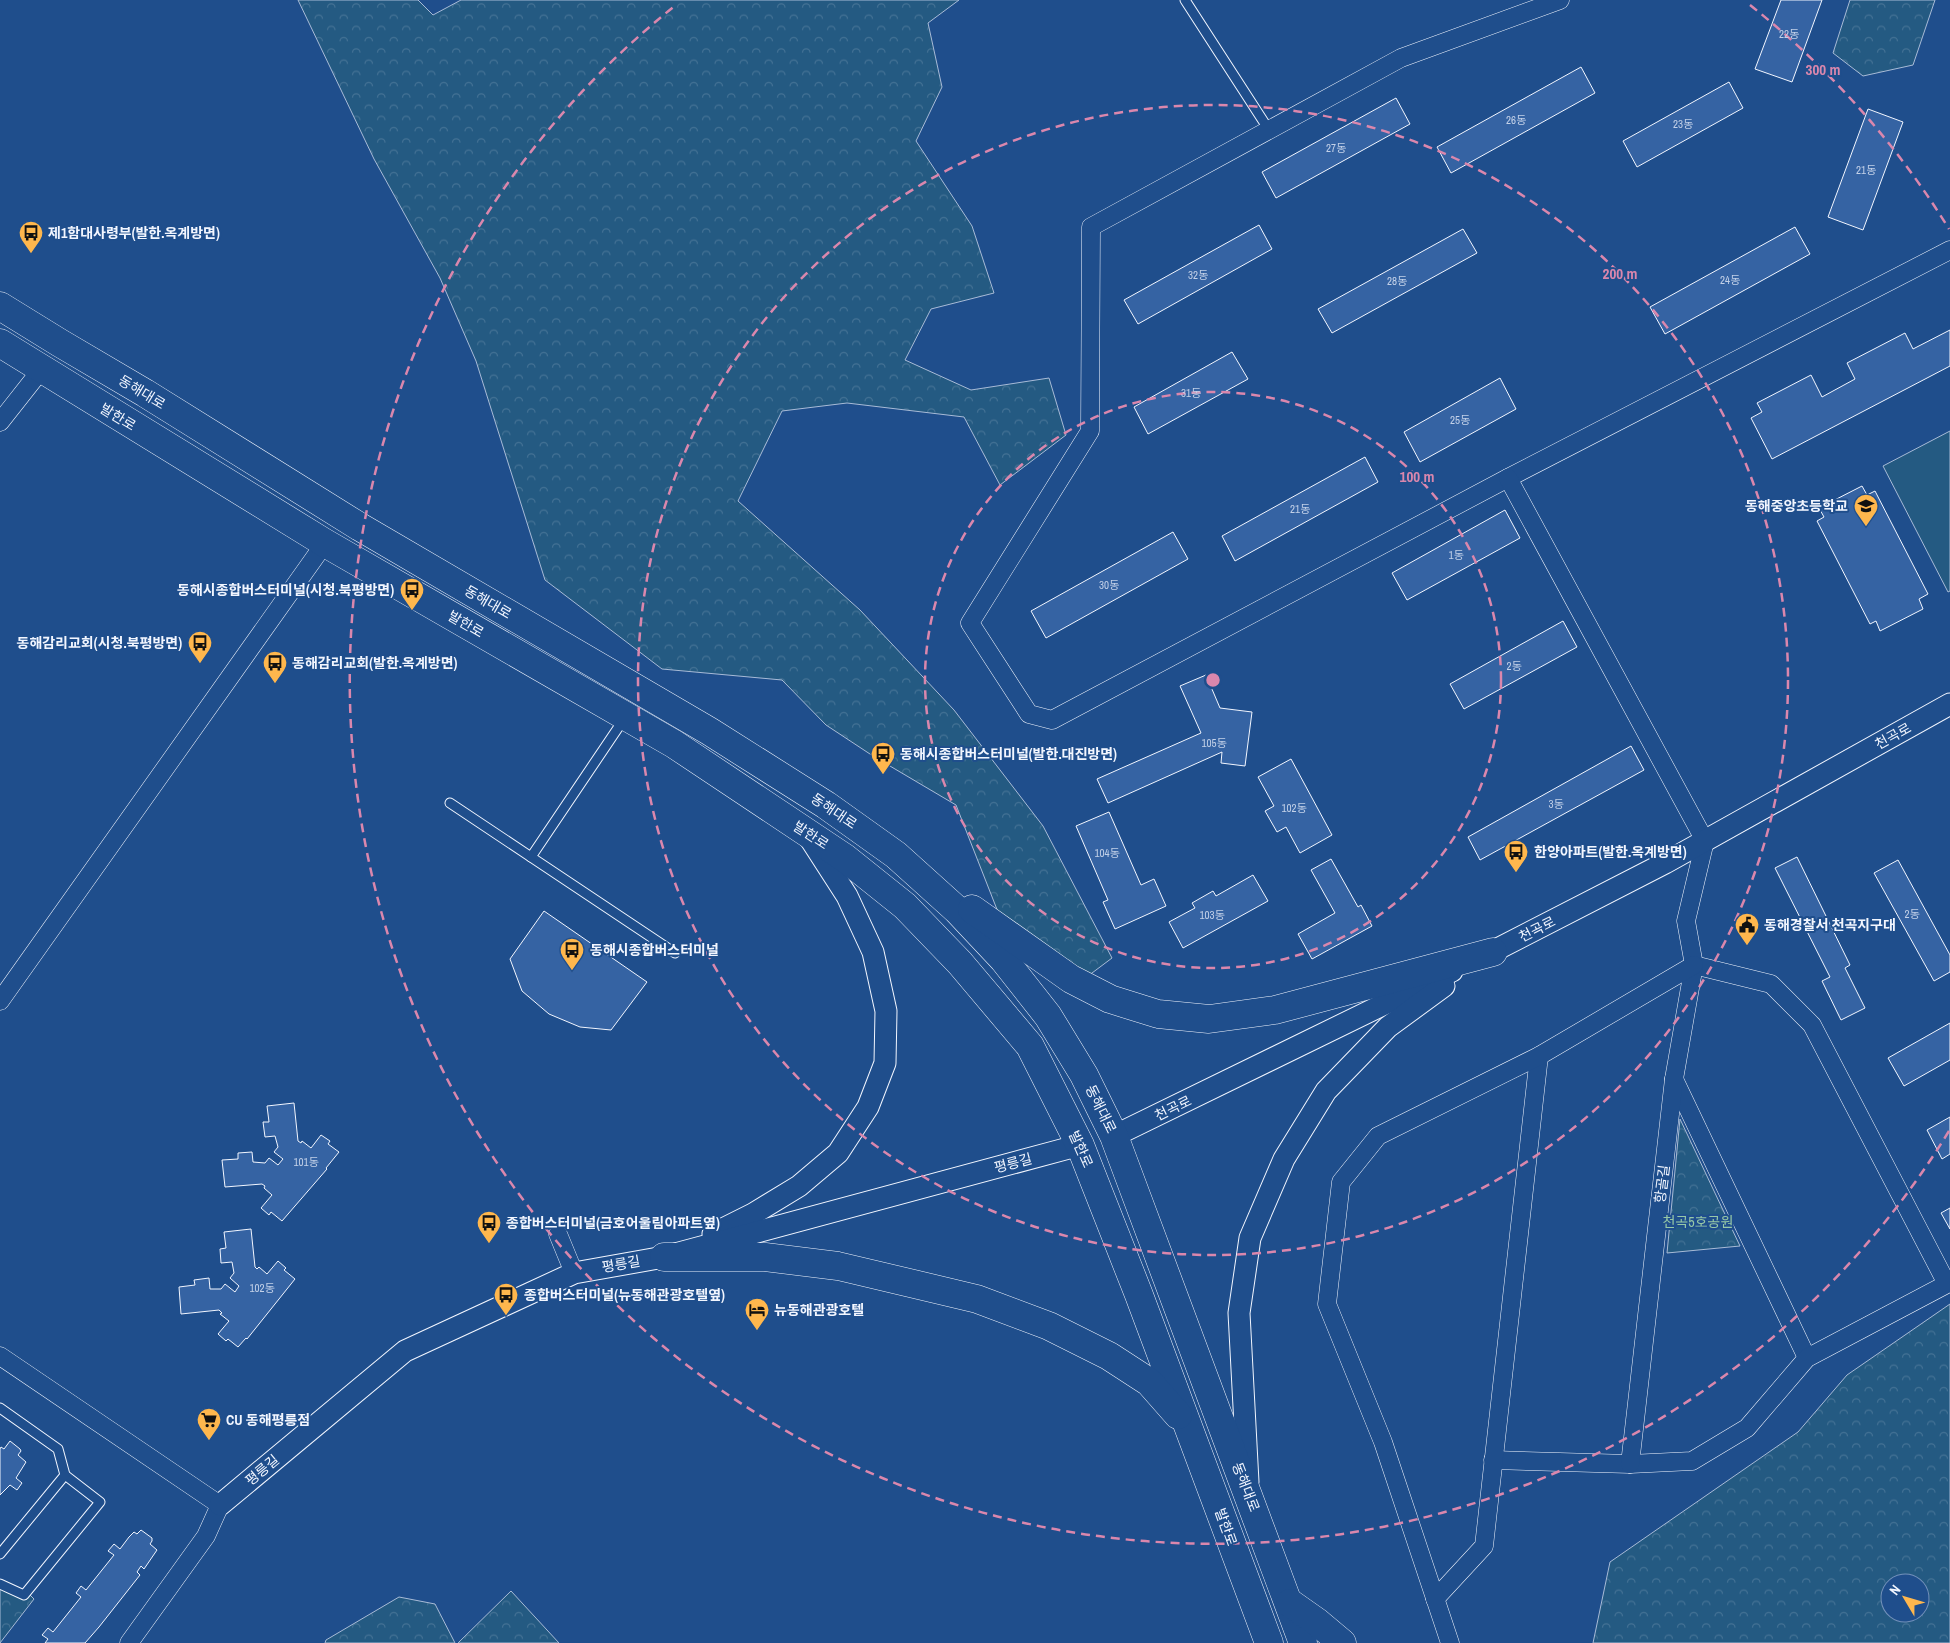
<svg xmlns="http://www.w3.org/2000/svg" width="1950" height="1643" font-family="'Archivo Narrow','Noto Sans KR',sans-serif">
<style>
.forest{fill:url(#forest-crowns);stroke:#a8bbd7;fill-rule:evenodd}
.pitch{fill:#245a82;stroke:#a8bbd7}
.building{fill:#3563a3;stroke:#f2f6ff}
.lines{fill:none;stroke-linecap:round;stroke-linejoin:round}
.service-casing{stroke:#f2f6ff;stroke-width:11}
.minor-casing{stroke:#f2f6ff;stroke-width:19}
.tertiary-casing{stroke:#f2f6ff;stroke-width:23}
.primary-casing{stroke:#f2f6ff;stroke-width:29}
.service{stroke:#1f4e8c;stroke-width:9}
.minor{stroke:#1f4e8c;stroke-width:18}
.tertiary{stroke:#1f4e8c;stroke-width:21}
.primary{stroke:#1f4e8c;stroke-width:28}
.ring{fill:none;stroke:#da87ad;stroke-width:2.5;stroke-dasharray:9 6}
.labels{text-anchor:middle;stroke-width:4;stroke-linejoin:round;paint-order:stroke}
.number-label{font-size:11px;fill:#c3d1e8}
.poi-label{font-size:14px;font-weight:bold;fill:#f2f6ff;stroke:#1f4e8c;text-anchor:start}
.street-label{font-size:14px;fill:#f2f6ff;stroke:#1f4e8c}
.park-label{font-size:14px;fill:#97c8a6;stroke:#1f4e8c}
.centre{fill:#da87ad;stroke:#1f4e8c;stroke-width:2.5}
.ring-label{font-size:15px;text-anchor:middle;font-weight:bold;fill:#da87ad;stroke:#1f4e8c;stroke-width:4;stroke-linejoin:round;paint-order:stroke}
</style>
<defs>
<pattern id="forest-crowns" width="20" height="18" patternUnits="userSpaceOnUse" patternTransform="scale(1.25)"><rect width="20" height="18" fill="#245a82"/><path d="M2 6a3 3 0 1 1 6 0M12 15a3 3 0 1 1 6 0" fill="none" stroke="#447295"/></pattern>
</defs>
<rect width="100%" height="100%" fill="#1f4e8c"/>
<!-- forest -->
<g class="forest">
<polygon points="298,0 418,0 433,15 461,0 959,0 928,23 942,87 916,141 972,226 994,293 931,309 905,360 971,390 1049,378 1066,435 1000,485 964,417 847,403 782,411 738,501 860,610 954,710 1043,826 1112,958 1068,991 998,912 956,805 873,756 826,725 782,680 662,669 545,580 476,361 440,278 374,159"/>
<polygon points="1850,0 1935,0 1913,65 1863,76 1833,53"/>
<polygon points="1680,1119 1740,1246 1667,1253"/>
<path d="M1950,1304V1643H1593L1610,1562L1798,1432L1847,1375ZM1890,1583H1920V1613H1890Z"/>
<polygon points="0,1584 27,1592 34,1599 0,1643"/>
<polygon points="511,1591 559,1643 458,1643"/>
<polygon points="399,1597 435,1604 455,1643 325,1643 326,1640"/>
</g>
<!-- pitch -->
<polygon class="pitch" points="1950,431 1950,591 1948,592 1883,466"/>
<!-- building -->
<g class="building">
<polygon points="1781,0 1822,0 1792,82 1755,69"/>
<polygon points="1581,67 1595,93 1451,173 1437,147"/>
<polygon points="1729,82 1743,108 1637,167 1623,141"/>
<polygon points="1396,98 1410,124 1276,198 1262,172"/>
<polygon points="1868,109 1903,122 1863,230 1828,217"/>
<polygon points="1259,225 1272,249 1138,324 1124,300"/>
<polygon points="1795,227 1810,254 1665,334 1650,307"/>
<polygon points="1463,229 1477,253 1332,333 1318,309"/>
<polygon points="1950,330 1950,366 1772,459 1751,418 1762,412 1757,403 1811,375 1822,397 1855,379 1847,363 1905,333 1913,349"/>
<polygon points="1232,352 1248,379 1148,434 1134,407"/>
<polygon points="1500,378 1516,409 1420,462 1404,432"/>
<polygon points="1365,457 1378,482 1235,561 1222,536"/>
<polygon points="1862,486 1867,495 1875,491 1928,594 1919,599 1923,609 1880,631 1876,621 1870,624 1817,521 1824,517 1819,508"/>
<polygon points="1505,510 1520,538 1407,600 1392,573"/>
<polygon points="1173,532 1188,559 1046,638 1031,611"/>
<polygon points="1563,621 1577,647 1464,709 1450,684"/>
<polygon points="1206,675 1220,708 1252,712 1245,766 1221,763 1222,752 1108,803 1097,779 1201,733 1180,686"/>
<polygon points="1631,746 1644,770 1480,860 1468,837"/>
<polygon points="1291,759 1332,835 1300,853 1286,827 1277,832 1265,811 1274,806 1258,777"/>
<polygon points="1109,812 1141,885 1154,879 1166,906 1115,929 1103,902 1108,900 1076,826"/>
<polygon points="1797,857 1850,965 1845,968 1865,1008 1841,1020 1822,981 1830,977 1775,868"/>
<polygon points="1331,859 1358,907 1361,905 1372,926 1312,959 1298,934 1335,913 1311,870"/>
<polygon points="1898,860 1950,955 1950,972 1934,981 1874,873"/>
<polygon points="1253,875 1268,901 1183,948 1169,922 1195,908 1192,903 1213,891 1216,896"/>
<polygon points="544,911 647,982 611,1030 580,1027 549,1014 522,991 510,959"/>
<polygon points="1950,1023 1950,1060 1904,1086 1888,1058"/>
<polygon points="294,1103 298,1141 301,1143 302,1141 311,1148 321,1135 330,1141 328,1144 339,1152 326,1168 327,1169 282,1221 271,1212 269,1215 261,1208 272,1195 264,1188 265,1186 262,1184 225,1187 222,1160 238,1159 238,1153 252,1152 253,1162 265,1163 269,1158 278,1165 283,1159 274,1152 278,1147 275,1136 265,1137 263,1122 269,1122 267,1106"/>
<polygon points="1950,1117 1950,1154 1942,1159 1927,1130"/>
<polygon points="1950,1208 1950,1229 1941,1213"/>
<polygon points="251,1229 255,1267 257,1269 259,1267 267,1274 278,1261 286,1268 284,1270 295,1279 247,1339 246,1338 238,1347 228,1339 226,1341 218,1334 229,1321 220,1314 222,1313 219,1310 181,1314 179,1287 195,1285 194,1280 209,1278 210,1289 221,1289 225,1284 235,1292 239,1286 230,1278 234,1273 232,1262 221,1263 220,1249 226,1248 224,1232"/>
<polygon points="10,1441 20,1449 21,1451 18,1455 26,1462 16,1478 22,1483 17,1490 10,1485 0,1495 0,1449 1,1447 4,1449"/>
<polygon points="141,1530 152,1538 152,1541 150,1544 157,1550 144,1569 141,1566 137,1572 140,1575 99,1627 85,1643 45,1643 48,1639 42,1635 48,1628 53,1632 81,1597 76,1593 81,1586 86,1590 114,1555 108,1551 114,1544 120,1549 129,1537 134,1532 137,1534"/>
</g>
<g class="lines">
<defs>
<g id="service">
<polyline points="1185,0 1269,130"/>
<polyline points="624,719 531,857 675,953"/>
<polyline points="450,803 531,857"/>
<polyline points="0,1408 58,1449 65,1475 100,1502 24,1595 0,1584"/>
<polyline points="0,1554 65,1475"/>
</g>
<g id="minor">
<polyline points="1560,0 1401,58 1091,227 1090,431 970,623 1029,714 1052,720 1508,478 1950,250"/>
<polyline points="0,422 41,370"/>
<polyline points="0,1001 325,543"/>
<polyline points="1674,1079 1807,1358"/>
<polyline points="558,1234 574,1273"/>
<polyline points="0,1356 220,1505 206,1536 129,1643"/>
<polyline points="1493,1460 1630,1464 1692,1461 1747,1428 1807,1358 1947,1284 1812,1025 1771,984 1694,965 1686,921 1705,841 1508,478"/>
<polyline points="1630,1464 1674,1079 1694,965"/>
<polyline points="1435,1599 1484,1546 1539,1056"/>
<polyline points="1450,1643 1383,1442 1327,1304 1341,1182 1378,1136 1539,1056 1694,965"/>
</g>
<g id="tertiary">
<polyline points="1480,958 1665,863 1950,704"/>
<polyline points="1114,1136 1452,971"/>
<polyline points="713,1234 753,1214 799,1186 838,1153 868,1107 885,1063 886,1011 873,952 847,896 809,837"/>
<polyline points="1248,1482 1239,1313 1250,1238 1284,1159 1326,1091 1388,1027 1444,986"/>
<polyline points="220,1505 405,1351 574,1273 664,1257 1080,1145"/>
</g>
<g id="primary">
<polyline points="0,306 60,343 145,393 360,527 709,731 826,805 896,855 957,910 1004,960 1048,1016 1084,1075 1114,1136 1303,1643"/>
<polyline points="0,343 325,543 674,744 845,858 905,906 960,963 1030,1046 1080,1145 1139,1295 1269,1643"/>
<polyline points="972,909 1071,979 1110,999 1158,1014 1209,1019 1275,1010 1493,952"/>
<polyline points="664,1257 765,1257 838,1266 977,1299 1049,1326 1109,1356 1149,1382 1178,1415"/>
<polyline points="1290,1603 1317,1622 1342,1643"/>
</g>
</defs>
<!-- service casing -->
<use href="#service" class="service-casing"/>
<!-- minor casing -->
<use href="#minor" class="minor-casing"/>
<!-- tertiary casing -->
<use href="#tertiary" class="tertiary-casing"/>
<!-- primary casing -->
<use href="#primary" class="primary-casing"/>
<!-- service -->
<use href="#service" class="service"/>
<!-- minor -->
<use href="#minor" class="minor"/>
<!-- tertiary -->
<use href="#tertiary" class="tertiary"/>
<!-- primary -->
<use href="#primary" class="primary"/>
</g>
<!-- distance rings -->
<g class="ring">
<circle cx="1213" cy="680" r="288"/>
<circle cx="1213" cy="680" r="575"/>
<path d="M1949 1131A863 863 0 1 1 676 5M1750 5A863 863 0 0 1 1949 229"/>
</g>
<!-- icons -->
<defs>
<symbol id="bus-pin" viewBox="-11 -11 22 30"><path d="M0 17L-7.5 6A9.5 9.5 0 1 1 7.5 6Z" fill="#ffb74d" stroke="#1f4e8c"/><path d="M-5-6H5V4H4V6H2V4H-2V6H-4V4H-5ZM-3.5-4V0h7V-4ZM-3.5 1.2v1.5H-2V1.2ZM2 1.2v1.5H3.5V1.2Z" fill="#111"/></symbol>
<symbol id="school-pin" viewBox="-11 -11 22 30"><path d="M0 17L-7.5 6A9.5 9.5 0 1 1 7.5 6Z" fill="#ffb74d" stroke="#1f4e8c"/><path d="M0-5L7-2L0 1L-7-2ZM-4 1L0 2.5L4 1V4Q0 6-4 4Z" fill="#111"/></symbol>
<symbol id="civic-pin" viewBox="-11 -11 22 30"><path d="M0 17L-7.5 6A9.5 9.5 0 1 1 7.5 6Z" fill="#ffb74d" stroke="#1f4e8c"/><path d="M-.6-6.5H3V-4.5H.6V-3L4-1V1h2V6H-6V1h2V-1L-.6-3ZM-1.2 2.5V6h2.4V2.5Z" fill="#111"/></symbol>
<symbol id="hotel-pin" viewBox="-11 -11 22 30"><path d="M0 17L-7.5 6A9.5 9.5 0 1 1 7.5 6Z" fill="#ffb74d" stroke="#1f4e8c"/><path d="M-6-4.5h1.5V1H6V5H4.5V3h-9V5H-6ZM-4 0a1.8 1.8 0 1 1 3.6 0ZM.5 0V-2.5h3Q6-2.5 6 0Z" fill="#111"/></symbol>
<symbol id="supermarket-pin" viewBox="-11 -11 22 30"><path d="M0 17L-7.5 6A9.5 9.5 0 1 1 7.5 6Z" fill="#ffb74d" stroke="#1f4e8c"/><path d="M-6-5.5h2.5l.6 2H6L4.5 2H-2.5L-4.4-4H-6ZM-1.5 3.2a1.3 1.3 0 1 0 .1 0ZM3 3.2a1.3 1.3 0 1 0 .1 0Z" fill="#111"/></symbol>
</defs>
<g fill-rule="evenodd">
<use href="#bus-pin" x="17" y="219" width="28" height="38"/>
<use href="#school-pin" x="1852" y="492" width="28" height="38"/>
<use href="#bus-pin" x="398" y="576" width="28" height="38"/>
<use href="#bus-pin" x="186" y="629" width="28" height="38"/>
<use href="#bus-pin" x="261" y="649" width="28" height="38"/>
<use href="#bus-pin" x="869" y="740" width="28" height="38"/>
<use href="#bus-pin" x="1502" y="838" width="28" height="38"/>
<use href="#civic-pin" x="1733" y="911" width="28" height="38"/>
<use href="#bus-pin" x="558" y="936" width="28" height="38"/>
<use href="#bus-pin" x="475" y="1209" width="28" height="38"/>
<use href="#bus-pin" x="492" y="1281" width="28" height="38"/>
<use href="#hotel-pin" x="743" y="1296" width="28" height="38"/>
<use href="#supermarket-pin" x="195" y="1406" width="28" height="38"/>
</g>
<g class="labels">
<!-- number labels -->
<g class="number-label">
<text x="1789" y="38">22동</text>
<text x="1516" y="124">26동</text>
<text x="1683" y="128">23동</text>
<text x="1336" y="152">27동</text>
<text x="1866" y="174">21동</text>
<text x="1198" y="279">32동</text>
<text x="1730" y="284">24동</text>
<text x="1397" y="285">28동</text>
<text x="1191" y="397">31동</text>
<text x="1460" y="424">25동</text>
<text x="1300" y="513">21동</text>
<text x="1456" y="559">1동</text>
<text x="1109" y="589">30동</text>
<text x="1514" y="670">2동</text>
<text x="1214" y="747">105동</text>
<text x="1556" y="808">3동</text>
<text x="1294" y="812">102동</text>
<text x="1107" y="857">104동</text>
<text x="1912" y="918">2동</text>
<text x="1212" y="919">103동</text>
<text x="306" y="1166">101동</text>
<text x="262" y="1292">102동</text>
</g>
<!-- poi labels -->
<g class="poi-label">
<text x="48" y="238">제1함대사령부(발한.옥계방면)</text>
<text x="1848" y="511" text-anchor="end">동해중앙초등학교</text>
<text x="394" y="595" text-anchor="end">동해시종합버스터미널(시청.북평방면)</text>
<text x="182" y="648" text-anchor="end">동해감리교회(시청.북평방면)</text>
<text x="292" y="668">동해감리교회(발한.옥계방면)</text>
<text x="900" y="759">동해시종합버스터미널(발한.대진방면)</text>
<text x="1534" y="857">한양아파트(발한.옥계방면)</text>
<text x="1764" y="930">동해경찰서 천곡지구대</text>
<text x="590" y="955">동해시종합버스터미널</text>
<text x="506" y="1228">종합버스터미널(금호어울림아파트옆)</text>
<text x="524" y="1300">종합버스터미널(뉴동해관광호텔옆)</text>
<text x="774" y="1315">뉴동해관광호텔</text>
<text x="226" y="1425">CU 동해평릉점</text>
</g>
<!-- street labels -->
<g class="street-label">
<text transform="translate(142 392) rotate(31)" y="5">동해대로</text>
<text transform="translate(118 417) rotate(31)" y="5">발한로</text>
<text transform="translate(488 602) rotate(30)" y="5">동해대로</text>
<text transform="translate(466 624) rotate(30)" y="5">발한로</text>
<text transform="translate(1893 736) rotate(-29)" y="5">천곡로</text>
<text transform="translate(834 811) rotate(34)" y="5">동해대로</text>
<text transform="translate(811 835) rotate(33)" y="5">발한로</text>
<text transform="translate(1537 929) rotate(-27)" y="5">천곡로</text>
<text transform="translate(1173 1108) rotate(-26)" y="5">천곡로</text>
<text transform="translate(1101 1109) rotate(64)" y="5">동해대로</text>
<text transform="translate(1081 1149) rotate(66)" y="5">발한로</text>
<text transform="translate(1013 1163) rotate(-15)" y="5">평릉길</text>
<text transform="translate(1662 1184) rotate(-83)" y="5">항골길</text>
<text transform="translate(621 1264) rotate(-10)" y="5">평릉길</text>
<text transform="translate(262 1470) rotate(-40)" y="5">평릉길</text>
<text transform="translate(1246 1487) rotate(69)" y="5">동해대로</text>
<text transform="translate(1226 1527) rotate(70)" y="5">발한로</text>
</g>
<!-- park labels -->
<g class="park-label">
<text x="1698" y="1227">천곡5호공원</text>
</g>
</g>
<circle cx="1213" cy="680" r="8" class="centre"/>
<g class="ring-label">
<text x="1823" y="75">300 m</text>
<text x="1620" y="279">200 m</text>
<text x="1417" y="482">100 m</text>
</g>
<!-- north arrow -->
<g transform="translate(1905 1598) rotate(308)"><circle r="24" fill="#1f4e8c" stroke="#7391ba"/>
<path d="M0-4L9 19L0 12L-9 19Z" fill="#ffb74d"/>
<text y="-8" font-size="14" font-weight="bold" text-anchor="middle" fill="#f2f6ff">N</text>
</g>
</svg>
